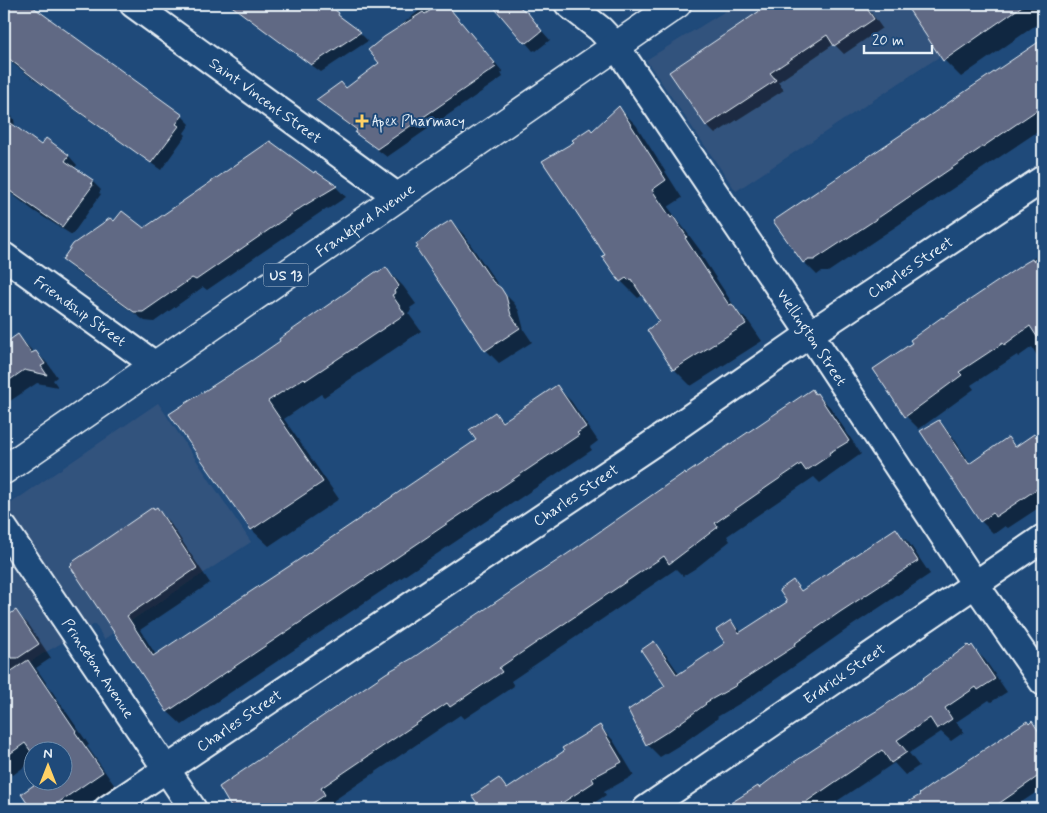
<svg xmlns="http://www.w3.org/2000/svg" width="1047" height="813" font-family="Mynerve,sans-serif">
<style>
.built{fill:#33537d}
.shadow{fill:#0007}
.building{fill:#616984;stroke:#e8f1f8}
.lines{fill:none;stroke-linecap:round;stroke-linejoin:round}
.minor-casing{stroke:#e8f1f8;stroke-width:30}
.major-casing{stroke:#e8f1f8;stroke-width:31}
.minor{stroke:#1f4a7a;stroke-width:26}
.major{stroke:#1f4a7a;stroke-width:28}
.poi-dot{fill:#ffd166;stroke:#1f4a7a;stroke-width:2}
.labels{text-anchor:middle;stroke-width:4;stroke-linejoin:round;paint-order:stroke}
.shield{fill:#1f4a7a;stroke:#acbfd2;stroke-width:1}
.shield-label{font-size:14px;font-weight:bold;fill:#e8f1f8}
.street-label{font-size:15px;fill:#e8f1f8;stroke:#1f4a7a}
.poi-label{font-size:15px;fill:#e8f1f8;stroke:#1f4a7a;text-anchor:start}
</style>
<rect width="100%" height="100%" fill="#1f4a7a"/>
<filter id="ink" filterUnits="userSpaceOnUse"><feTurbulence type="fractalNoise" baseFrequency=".02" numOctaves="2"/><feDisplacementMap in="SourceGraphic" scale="10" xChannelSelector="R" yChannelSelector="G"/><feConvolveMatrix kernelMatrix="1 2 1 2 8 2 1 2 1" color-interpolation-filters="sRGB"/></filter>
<g filter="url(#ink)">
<!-- built -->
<g class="built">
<polygon points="737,4 1023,4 928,64 736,191 646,60"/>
<polygon points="158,403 251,542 104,639 95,624 46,652 4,679 4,508"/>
</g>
<!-- shadow -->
<g class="shadow">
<polygon points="4,4 27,4 182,116 190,124 184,133 186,135 161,170 78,112 4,57"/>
<polygon points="228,4 320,4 360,33 368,41 321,72"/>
<polygon points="408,4 445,4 503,72 501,73 503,77 387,157 366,141 357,133 358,132 327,108 318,100 346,89 380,63 370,50 419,11"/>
<polygon points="493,4 513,4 527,14 550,40 536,51 535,50 533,51"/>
<polygon points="772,4 865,4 882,28 844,54 834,44 778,82 784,90 715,134 707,126 671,72"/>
<polygon points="907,4 1043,4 1043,20 961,77 944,60"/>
<polygon points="1043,41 1043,128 828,272 821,272 817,275 804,262 775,221"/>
<polygon points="619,108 636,125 682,198 668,207 703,254 701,255 738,312 749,322 762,341 691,386 674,369 661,322 643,295 638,298 621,281 606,255 576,143 590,129 593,132"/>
<polygon points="4,109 14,119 15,127 41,147 47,139 69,156 77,165 74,169 92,181 101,190 99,193 101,194 72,235 34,211 4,188"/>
<polygon points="316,173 336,187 346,197 328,209 327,208 207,290 203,287 154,322 145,321 74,270 63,260 115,223 144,230 314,175"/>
<polygon points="451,221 464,235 503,292 514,303 519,311 524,330 532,342 499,363 486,350"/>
<polygon points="1043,252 1043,366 1032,347 1018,357 1017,355 971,385 974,389 919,429 906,416 914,343 943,320"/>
<polygon points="386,269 403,286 416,304 410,308 411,310 408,313 421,331 324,397 321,394 284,419 339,499 269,546 252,530 252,362"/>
<polygon points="18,335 34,353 36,352 49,365 57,377 53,380 58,387 37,383 4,405 4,345"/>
<polygon points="557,387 571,401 598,441 590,447 592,450 182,725 168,712 72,566 157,509 170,523 210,583 140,630 156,655 289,568 478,440 495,414 504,422"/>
<polygon points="812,390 830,407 861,454 820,483 814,477 727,536 730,541 696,568 683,576 676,569 511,681 514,686 464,719 460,715 333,801 336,809 235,809 220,788"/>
<polygon points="939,422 951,434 971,464 1008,439 1016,447 1043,433 1043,505 1008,528 1005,526 994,534 981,521 922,431"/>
<polygon points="896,530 909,543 930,574 853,625 749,698 717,717 718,718 683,743 660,757 647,744 667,687 654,643 667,656 680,675 727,643 731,621 742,633 789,602 793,582 803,592"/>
<polygon points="1043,602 1043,612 1038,605"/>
<polygon points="4,609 8,616 15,611 29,625 51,658 36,668 89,745 87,746 115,786 82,809 33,809 23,794 62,780 62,750 32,750 32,761 13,775 4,766"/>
<polygon points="972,647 985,660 1007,692 991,702 989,700 956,722 964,732 951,741 941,732 909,753 919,766 905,775 894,763 825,809 724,809 757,787 759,789 878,711"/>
<polygon points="1027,722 1029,725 1031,723 1043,736 1043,788 1011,809 900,809"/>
<polygon points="600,727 613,740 634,775 604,792 606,795 585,809 480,809 499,780 509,790"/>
<polygon points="4,794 15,809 4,809"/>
</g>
<!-- building -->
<g class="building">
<polygon points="4,4 29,4 183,115 176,124 179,126 151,163 68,104 4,55"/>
<polygon points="229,4 327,4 339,13 338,15 361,32 311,65"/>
<polygon points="440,4 446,4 495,63 493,64 496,67 377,149 355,133 357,130 316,100 341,82 346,88 379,63 368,50 384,37 423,12 425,14"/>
<polygon points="491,4 515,4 528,13 542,31 527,43 526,42 524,43"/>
<polygon points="770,4 864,4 874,19 834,46 827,35 770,73 776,80 706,126 669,72"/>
<polygon points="905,4 1025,4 943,61"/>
<polygon points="1043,39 1043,106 875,220 814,260 807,260 803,263 773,221"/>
<polygon points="619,106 666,180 652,190 671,218 673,216 687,237 685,238 729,305 732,304 746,324 673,370 647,330 659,321 631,279 628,280 626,278 620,282 602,256 605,255 542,161 574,142 572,140 590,128 592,131"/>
<polygon points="4,118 41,145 46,138 69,155 65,161 93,180 91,183 93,185 62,227 4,187"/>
<polygon points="270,141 314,173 315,171 337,186 302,207 196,280 192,278 143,312 134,312 62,260 73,244 110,218 114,221 122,211 144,228"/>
<polygon points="451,220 493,282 501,288 506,296 511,315 520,328 485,351 416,248 418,247 416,244 425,238 430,233"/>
<polygon points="1043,254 1043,346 1030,326 1004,345 1003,343 959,372 962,375 905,417 873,369 912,343 910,340 942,317 943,318 1025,263 1032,259 1033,261"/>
<polygon points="386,267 399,286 394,291 395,293 392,295 405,314 306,380 304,378 268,401 323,482 251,530 169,414 251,361 280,341 279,339 377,271 378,273"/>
<polygon points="18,334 31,353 36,351 45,364 41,366 47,375 24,370 4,384 4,344"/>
<polygon points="557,385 586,427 577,433 579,435 167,712 70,566 72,564 71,563 153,507 154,509 157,507 197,568 127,616 153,656 288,567 476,440 469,430 495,412 502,422"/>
<polygon points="812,389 815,394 817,393 849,441 829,453 830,455 806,471 801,464 770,485 715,523 718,527 669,564 664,556 499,668 502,672 450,707 447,703 321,788 325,795 304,809 232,809 219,787 386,673 411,659 579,546 685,472 686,474"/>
<polygon points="939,420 969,464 1008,437 1015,447 1034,434 1036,437 1043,432 1043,485 995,517 993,513 980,522 920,431"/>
<polygon points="896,528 918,561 840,612 794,644 795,646 736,684 737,685 705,703 706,704 670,730 646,745 628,710 665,686 641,650 654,641 677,675 725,643 716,630 731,620 739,633 787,602 779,590 793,580 801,591"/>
<polygon points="16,610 39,644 18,658 11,658 4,648 4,618"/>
<polygon points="968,645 970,647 972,645 995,679 978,690 976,687 945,708 952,719 937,729 930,718 897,740 907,752 891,763 882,750 806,802 811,809 721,809 758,786 759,788 788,766 851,725 851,726 878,710 924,679 923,678"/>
<polygon points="28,660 76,731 75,732 103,772 49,809 31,809 21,794 41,780 62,780 62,750 32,750 32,753 25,743 4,758 4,676"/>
<polygon points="1027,721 1029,724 1032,721 1043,738 1043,773 991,809 896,809 920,795 919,794 930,786"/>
<polygon points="600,725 622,762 592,778 594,782 553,809 477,809 480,807 472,796 499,778 507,789 564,751 562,748"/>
</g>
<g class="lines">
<defs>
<g id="minor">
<path id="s1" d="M133,4L398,197"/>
<path id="s2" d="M568,4L600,29L616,46L810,334L975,584L1043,682"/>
<path id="s3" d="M4,256L155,365"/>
<path id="s4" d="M4,528L193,809"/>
<path id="s5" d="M107,809L655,442L810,334L1043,179"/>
<path id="s6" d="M646,809L1043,538"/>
</g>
<g id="major">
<path id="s7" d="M4,470L677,4"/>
</g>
</defs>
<!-- minor casing -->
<use href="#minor" class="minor-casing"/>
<!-- major casing -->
<use href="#major" class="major-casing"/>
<!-- minor -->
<use href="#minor" class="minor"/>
<!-- major -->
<use href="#major" class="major"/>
</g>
</g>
<!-- markers -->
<path class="poi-dot" d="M359.5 113.5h5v5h5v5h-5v5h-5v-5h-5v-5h5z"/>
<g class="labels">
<!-- shield labels -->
<rect class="shield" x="263.5" y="263.5" width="45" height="23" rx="4"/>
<g class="shield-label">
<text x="286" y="280">US 13</text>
</g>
<!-- street labels -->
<g class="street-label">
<text dy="5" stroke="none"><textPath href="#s1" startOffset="164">Saint Vincent Street</textPath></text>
<text dy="5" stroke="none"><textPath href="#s7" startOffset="439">Frankford Avenue</textPath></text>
<text dy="5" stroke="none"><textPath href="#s5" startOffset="969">Charles Street</textPath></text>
<text dy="5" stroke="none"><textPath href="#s3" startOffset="94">Friendship Street</textPath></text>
<text dy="5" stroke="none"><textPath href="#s2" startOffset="415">Wellington Street</textPath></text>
<text dy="5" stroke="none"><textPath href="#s5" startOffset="564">Charles Street</textPath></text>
<text dy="5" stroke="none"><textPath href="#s4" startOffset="169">Princeton Avenue</textPath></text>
<text dy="5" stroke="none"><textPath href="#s6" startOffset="240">Erdrick Street</textPath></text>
<text dy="5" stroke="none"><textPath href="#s5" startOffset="159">Charles Street</textPath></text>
</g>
<!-- poi labels -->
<g class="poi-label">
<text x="372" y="126">Apex Pharmacy</text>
</g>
</g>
<!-- margin -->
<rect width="1047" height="813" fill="none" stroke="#1f4a7a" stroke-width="20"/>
<rect x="10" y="10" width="1027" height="793" fill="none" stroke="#e8f1f8" stroke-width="2" filter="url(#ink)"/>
<!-- north arrow -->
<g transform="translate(48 766)"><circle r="24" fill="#1f4a7a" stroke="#6f8dac"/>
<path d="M0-4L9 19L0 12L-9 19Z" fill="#ffd166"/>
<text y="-8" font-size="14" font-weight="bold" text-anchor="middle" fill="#e8f1f8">N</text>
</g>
<!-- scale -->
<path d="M864 45v8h68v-8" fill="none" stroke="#e8f1f8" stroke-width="2.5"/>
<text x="872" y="45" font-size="15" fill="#e8f1f8" stroke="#1f4a7a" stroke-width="4" paint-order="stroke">20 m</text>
</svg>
